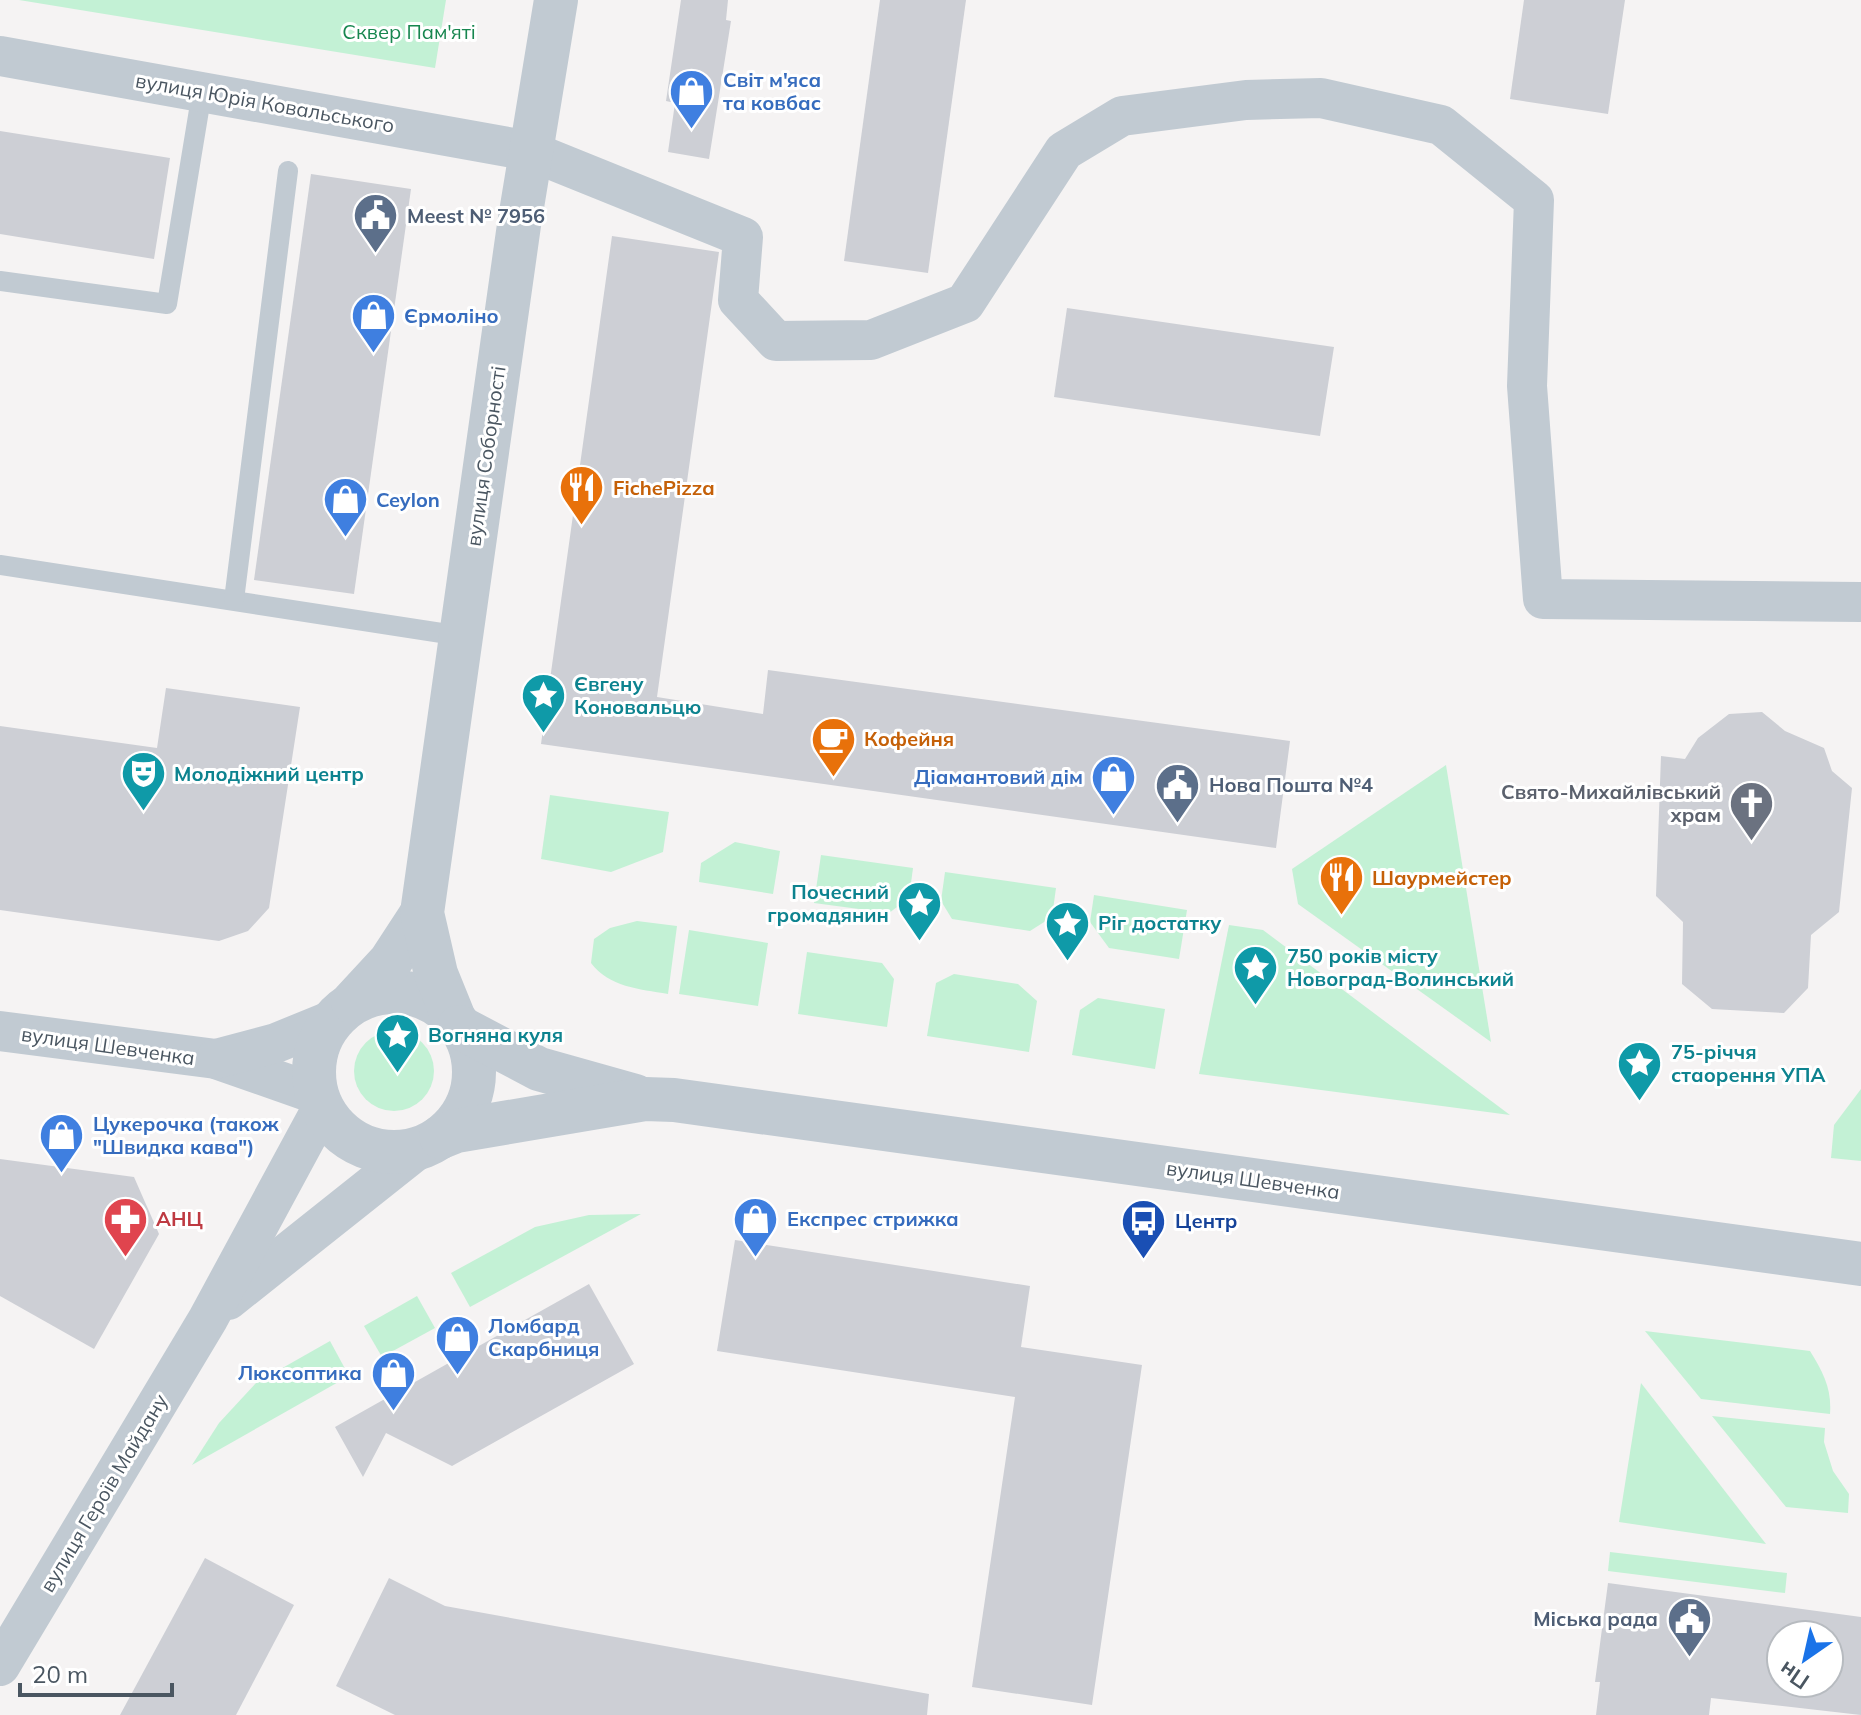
<svg xmlns="http://www.w3.org/2000/svg" width="1861" height="1715" font-family="Mulish,sans-serif">
<style>
.green{fill:#c3f1d5}
.building{fill:#cdcfd5;fill-rule:evenodd}
.lines{fill:none;stroke-linecap:round;stroke-linejoin:round}
.service{stroke:#c1cad2;stroke-width:20}
.minor{stroke:#c1cad2;stroke-width:40}
.tertiary{stroke:#c1cad2;stroke-width:44}
.labels{text-anchor:middle;stroke-width:6;stroke-linejoin:round;paint-order:stroke}
.park-label{font-size:20px;fill:#17864f;stroke:#fff}
.shop-label{font-size:20px;font-weight:bold;fill:#366cbe;stroke:#fff;text-anchor:start}
.street-label{font-size:20px;fill:#4a5661;stroke:#fff}
.service-label{font-size:20px;font-weight:bold;fill:#4e5e75;stroke:#fff;text-anchor:start}
.food-label{font-size:20px;font-weight:bold;fill:#c56008;stroke:#fff;text-anchor:start}
.culture-label{font-size:20px;font-weight:bold;fill:#0d838f;stroke:#fff;text-anchor:start}
.worship-label{font-size:20px;font-weight:bold;fill:#5b616d;stroke:#fff;text-anchor:end}
.health-label{font-size:20px;font-weight:bold;fill:#be3a42;stroke:#fff;text-anchor:start}
.transit-label{font-size:20px;font-weight:bold;fill:#164399;stroke:#fff;text-anchor:start}
</style>
<rect width="100%" height="100%" fill="#f5f3f3"/>
<!-- green -->
<g class="green">
<polygon points="19,0 446,0 435,68"/>
<polygon points="1446,765 1491,1042 1298,904 1292,869"/>
<polygon points="550,795 669,812 663,852 611,872 541,859"/>
<polygon points="735,842 780,851 773,894 699,882 701,863"/>
<polygon points="821,855 913,868 909,898 889,913 814,903"/>
<polygon points="945,872 1056,888 1052,917 1030,931 952,919 941,901"/>
<polygon points="1094,895 1187,910 1179,959 1109,948 1090,922"/>
<path d="M637,921L677,926L668,994C639,989 609,987 591,963L594,939L610,928Z"/>
<polygon points="1229,925 1263,930 1510,1115 1199,1074"/>
<polygon points="689,930 768,943 758,1006 679,994"/>
<polygon points="807,952 882,963 894,979 887,1027 798,1014"/>
<polygon points="954,974 1018,984 1037,1001 1029,1052 927,1036 936,983"/>
<polygon points="1098,998 1165,1009 1155,1069 1072,1055 1080,1010"/>
<circle cx="394" cy="1071" r="40"/>
<polygon points="1861,1089 1861,1161 1831,1158 1834,1125"/>
<polygon points="641,1214 470,1307 451,1273 535,1227 589,1215"/>
<polygon points="417,1296 435,1328 382,1357 364,1326"/>
<path d="M1645,1331L1810,1351C1823,1372 1832,1389 1830,1414L1701,1399Z"/>
<polygon points="330,1341 349,1376 192,1465 219,1423 256,1383"/>
<polygon points="1641,1383 1766,1544 1619,1522"/>
<polygon points="1712,1416 1825,1428 1824,1442 1833,1471 1849,1494 1848,1513 1786,1507"/>
<polygon points="1610,1552 1787,1573 1785,1593 1608,1571"/>
</g>
<!-- building -->
<g class="building">
<polygon points="681,0 728,0 726,20 731,21 709,159 668,152 675,103 666,101"/>
<polygon points="880,0 966,0 928,273 844,261"/>
<polygon points="1524,0 1625,0 1608,114 1510,99"/>
<polygon points="0,131 170,158 154,259 0,234"/>
<polygon points="311,174 411,189 354,594 254,580"/>
<polygon points="612,236 719,252 657,697 763,714 768,670 1290,741 1276,848 541,744"/>
<polygon points="1067,308 1334,347 1320,436 1054,397"/>
<polygon points="166,688 300,707 269,908 248,931 219,941 0,910 0,726 157,748"/>
<polygon points="1762,712 1785,731 1824,748 1832,771 1852,788 1839,912 1811,935 1808,988 1784,1013 1712,1009 1682,984 1683,922 1656,896 1661,756 1685,759 1698,738 1729,714"/>
<polygon points="0,1159 134,1177 159,1234 94,1349 0,1296"/>
<polygon points="735,1240 1030,1286 1021,1347 1142,1365 1092,1705 972,1687 1015,1397 717,1351"/>
<polygon points="589,1284 634,1364 452,1466 386,1433 363,1477 335,1427"/>
<polygon points="205,1558 294,1605 236,1715 120,1715"/>
<polygon points="389,1578 445,1606 929,1694 927,1715 395,1715 336,1686"/>
<path d="M1608,1583L1861,1617V1715L1711,1698L1709,1715H1596L1600,1682H1595ZM1781,1635H1829V1683H1781Z"/>
</g>
<g class="lines">
<!-- service -->
<g class="service">
<polyline points="0,281 167,304 202,92"/>
<polyline points="0,565 461,636"/>
<polyline points="234,600 288,171"/>
</g>
<!-- minor -->
<g class="minor">
<polyline points="0,56 530,151 743,237 738,300 776,341 871,340 965,303 1064,151 1122,116 1246,100 1321,98 1441,125 1534,200 1527,386 1543,599 1861,602"/>
<polyline points="0,1031 216,1059 316,1094"/>
<polyline points="216,1059 276,1043 330,1021"/>
<polyline points="228,1300 418,1149"/>
<polyline points="0,1666 208,1319 321,1110"/>
</g>
<!-- tertiary -->
<g class="tertiary">
<circle cx="394" cy="1072" r="80"/>
<polyline points="353,1002 390,962 422,913"/>
<polyline points="453,1016 436,974 422,913 519,225 556,0"/>
<polyline points="459,1027 539,1069 635,1096"/>
<polyline points="441,1137 456,1131 645,1099 674,1100 1861,1264"/>
</g>
</g>
<!-- icons -->
<defs>
<symbol id="shop-pin" viewBox="-11 -11 22 30"><path d="M0 17L-7.5 6A9.5 9.5 0 1 1 7.5 6Z" fill="#3f7fe0" stroke="#fff"/><path d="M-5-2.5h2.3a2.7 3.5 0 0 1 5.4 0H5L5.5 6h-11ZM-1.5-2.5h3a1.5 2.3 0 0 0-3 0Z" fill="#fff"/></symbol>
<symbol id="civic-pin" viewBox="-11 -11 22 30"><path d="M0 17L-7.5 6A9.5 9.5 0 1 1 7.5 6Z" fill="#5c6f8a" stroke="#fff"/><path d="M-.6-6.5H3V-4.5H.6V-3L4-1V1h2V6H-6V1h2V-1L-.6-3ZM-1.2 2.5V6h2.4V2.5Z" fill="#fff"/></symbol>
<symbol id="restaurant-pin" viewBox="-11 -11 22 30"><path d="M0 17L-7.5 6A9.5 9.5 0 1 1 7.5 6Z" fill="#e8710a" stroke="#fff"/><path d="M-5-6h1v4h1v-4h1v4h1v-4h1v5L-1.5 .5V6h-2V.5L-5-1ZM5-6V6H3V1.5H1.5Q1.5-4 5-6Z" fill="#fff"/></symbol>
<symbol id="sight-pin" viewBox="-11 -11 22 30"><path d="M0 17L-7.5 6A9.5 9.5 0 1 1 7.5 6Z" fill="#0f9aa8" stroke="#fff"/><path d="M0-6L1.8-2.2L6-1.7L2.9 1.2L3.7 5.4L0 3.3L-3.7 5.4L-2.9 1.2L-6-1.7L-1.8-2.2Z" fill="#fff"/></symbol>
<symbol id="cafe-pin" viewBox="-11 -11 22 30"><path d="M0 17L-7.5 6A9.5 9.5 0 1 1 7.5 6Z" fill="#e8710a" stroke="#fff"/><path d="M-5.5-4.5H6V0H3Q3 3.5 0 3.5H-2.5Q-5.5 3.5-5.5 0ZM3-3.2v2h1.7v-2ZM-6 4.5H4V6H-6Z" fill="#fff"/></symbol>
<symbol id="theatre-pin" viewBox="-11 -11 22 30"><path d="M0 17L-7.5 6A9.5 9.5 0 1 1 7.5 6Z" fill="#0f9aa8" stroke="#fff"/><path d="M-5-5.5Q0-4 5-5.5V0Q5 5 0 6Q-5 5-5 0ZM-3.3-2.5H-1v1.5H-3.3ZM1-2.5H3.3v1.5H1ZM-2.8 1Q0 5.5 2.8 1Z" fill="#fff"/></symbol>
<symbol id="church-pin" viewBox="-11 -11 22 30"><path d="M0 17L-7.5 6A9.5 9.5 0 1 1 7.5 6Z" fill="#6b7280" stroke="#fff"/><path d="M-1.2-6h2.4v3.5h3.3v2.4h-3.3V6h-2.4V-.1h-3.3v-2.4h3.3Z" fill="#fff"/></symbol>
<symbol id="pharmacy-pin" viewBox="-11 -11 22 30"><path d="M0 17L-7.5 6A9.5 9.5 0 1 1 7.5 6Z" fill="#e0444e" stroke="#fff"/><path d="M-2-6h4v4h4v4h-4v4h-4v-4h-4v-4h4Z" fill="#fff"/></symbol>
<symbol id="bus-pin" viewBox="-11 -11 22 30"><path d="M0 17L-7.5 6A9.5 9.5 0 1 1 7.5 6Z" fill="#1a4fb4" stroke="#fff"/><path d="M-5-6H5V4H4V6H2V4H-2V6H-4V4H-5ZM-3.5-4V0h7V-4ZM-3.5 1.2v1.5H-2V1.2ZM2 1.2v1.5H3.5V1.2Z" fill="#fff"/></symbol>
</defs>
<g fill-rule="evenodd">
<use href="#shop-pin" x="666" y="66" width="51" height="69"/>
<use href="#civic-pin" x="350" y="190" width="51" height="69"/>
<use href="#shop-pin" x="348" y="290" width="51" height="69"/>
<use href="#restaurant-pin" x="556" y="462" width="51" height="69"/>
<use href="#shop-pin" x="320" y="474" width="51" height="69"/>
<use href="#sight-pin" x="518" y="670" width="51" height="69"/>
<use href="#cafe-pin" x="808" y="714" width="51" height="69"/>
<use href="#theatre-pin" x="118" y="748" width="51" height="69"/>
<use href="#shop-pin" x="1088" y="752" width="51" height="69"/>
<use href="#civic-pin" x="1152" y="760" width="51" height="69"/>
<use href="#church-pin" x="1726" y="778" width="51" height="69"/>
<use href="#restaurant-pin" x="1316" y="852" width="51" height="69"/>
<use href="#sight-pin" x="894" y="878" width="51" height="69"/>
<use href="#sight-pin" x="1042" y="898" width="51" height="69"/>
<use href="#sight-pin" x="1230" y="942" width="51" height="69"/>
<use href="#sight-pin" x="372" y="1010" width="51" height="69"/>
<use href="#sight-pin" x="1614" y="1038" width="51" height="69"/>
<use href="#shop-pin" x="36" y="1110" width="51" height="69"/>
<use href="#pharmacy-pin" x="100" y="1194" width="51" height="69"/>
<use href="#shop-pin" x="730" y="1194" width="51" height="69"/>
<use href="#bus-pin" x="1118" y="1196" width="51" height="69"/>
<use href="#shop-pin" x="432" y="1312" width="51" height="69"/>
<use href="#shop-pin" x="368" y="1348" width="51" height="69"/>
<use href="#civic-pin" x="1664" y="1594" width="51" height="69"/>
</g>
<g class="labels">
<!-- park labels -->
<g class="park-label">
<text x="409" y="39">Сквер Пам'яті</text>
</g>
<!-- shop labels -->
<g class="shop-label">
<text x="723" y="87">Світ м'яса<tspan x="723" dy="23">та ковбас</tspan></text>
<text x="404" y="323">Єрмоліно</text>
<text x="376" y="507">Ceylon</text>
<text x="1083" y="784" text-anchor="end">Діамантовий дім</text>
<text x="93" y="1131">Цукерочка (також<tspan x="93" dy="23">"Швидка кава")</tspan></text>
<text x="787" y="1226">Експрес стрижка</text>
<text x="488" y="1333">Ломбард<tspan x="488" dy="23">Скарбниця</tspan></text>
<text x="362" y="1380" text-anchor="end">Люксоптика</text>
</g>
<!-- street labels -->
<g class="street-label">
<text transform="translate(265 103) rotate(10)" y="7">вулиця Юрія Ковальського</text>
<text transform="translate(486 456) rotate(-82)" y="7">вулиця Соборності</text>
<text transform="translate(108 1046) rotate(8)" y="7">вулиця Шевченка</text>
<text transform="translate(1253 1180) rotate(8)" y="7">вулиця Шевченка</text>
<text transform="translate(104 1493) rotate(-59)" y="7">вулиця Героїв Майдану</text>
</g>
<!-- service labels -->
<g class="service-label">
<text x="407" y="223">Meest № 7956</text>
<text x="1209" y="792">Нова Пошта №4</text>
<text x="1658" y="1626" text-anchor="end">Міська рада</text>
</g>
<!-- food labels -->
<g class="food-label">
<text x="613" y="495">FichePizza</text>
<text x="864" y="746">Кофейня</text>
<text x="1372" y="885">Шаурмейстер</text>
</g>
<!-- culture labels -->
<g class="culture-label">
<text x="574" y="691">Євгену<tspan x="574" dy="23">Коновальцю</tspan></text>
<text x="174" y="781">Молодіжний центр</text>
<text x="889" y="899" text-anchor="end">Почесний<tspan x="889" dy="23">громадянин</tspan></text>
<text x="1098" y="930">Ріг достатку</text>
<text x="1287" y="963">750 років місту<tspan x="1287" dy="23">Новоград-Волинський</tspan></text>
<text x="428" y="1042">Вогняна куля</text>
<text x="1671" y="1059">75-річчя<tspan x="1671" dy="23">стаорення УПА</tspan></text>
</g>
<!-- worship labels -->
<g class="worship-label">
<text x="1721" y="799">Свято-Михайлiвський<tspan x="1721" dy="23">храм</tspan></text>
</g>
<!-- health labels -->
<g class="health-label">
<text x="156" y="1226">АНЦ</text>
</g>
<!-- transit labels -->
<g class="transit-label">
<text x="1175" y="1228">Центр</text>
</g>
</g>
<!-- north arrow -->
<g transform="translate(1805 1659) rotate(214)"><circle r="38" fill="#ffffff" stroke="#b7bbc0" stroke-width="2"/>
<path d="M0-6L14 30L0 20L-14 30Z" fill="#1a73e8"/>
<text y="-12" font-size="22" font-weight="bold" text-anchor="middle" fill="#4a5661">Пн</text>
</g>
<!-- scale -->
<path d="M20 1683v12h152v-12" fill="none" stroke="#4a5661" stroke-width="4"/>
<text x="32" y="1683" font-size="24" fill="#4a5661" stroke="#ffffff" stroke-width="6" paint-order="stroke">20 m</text>
</svg>
